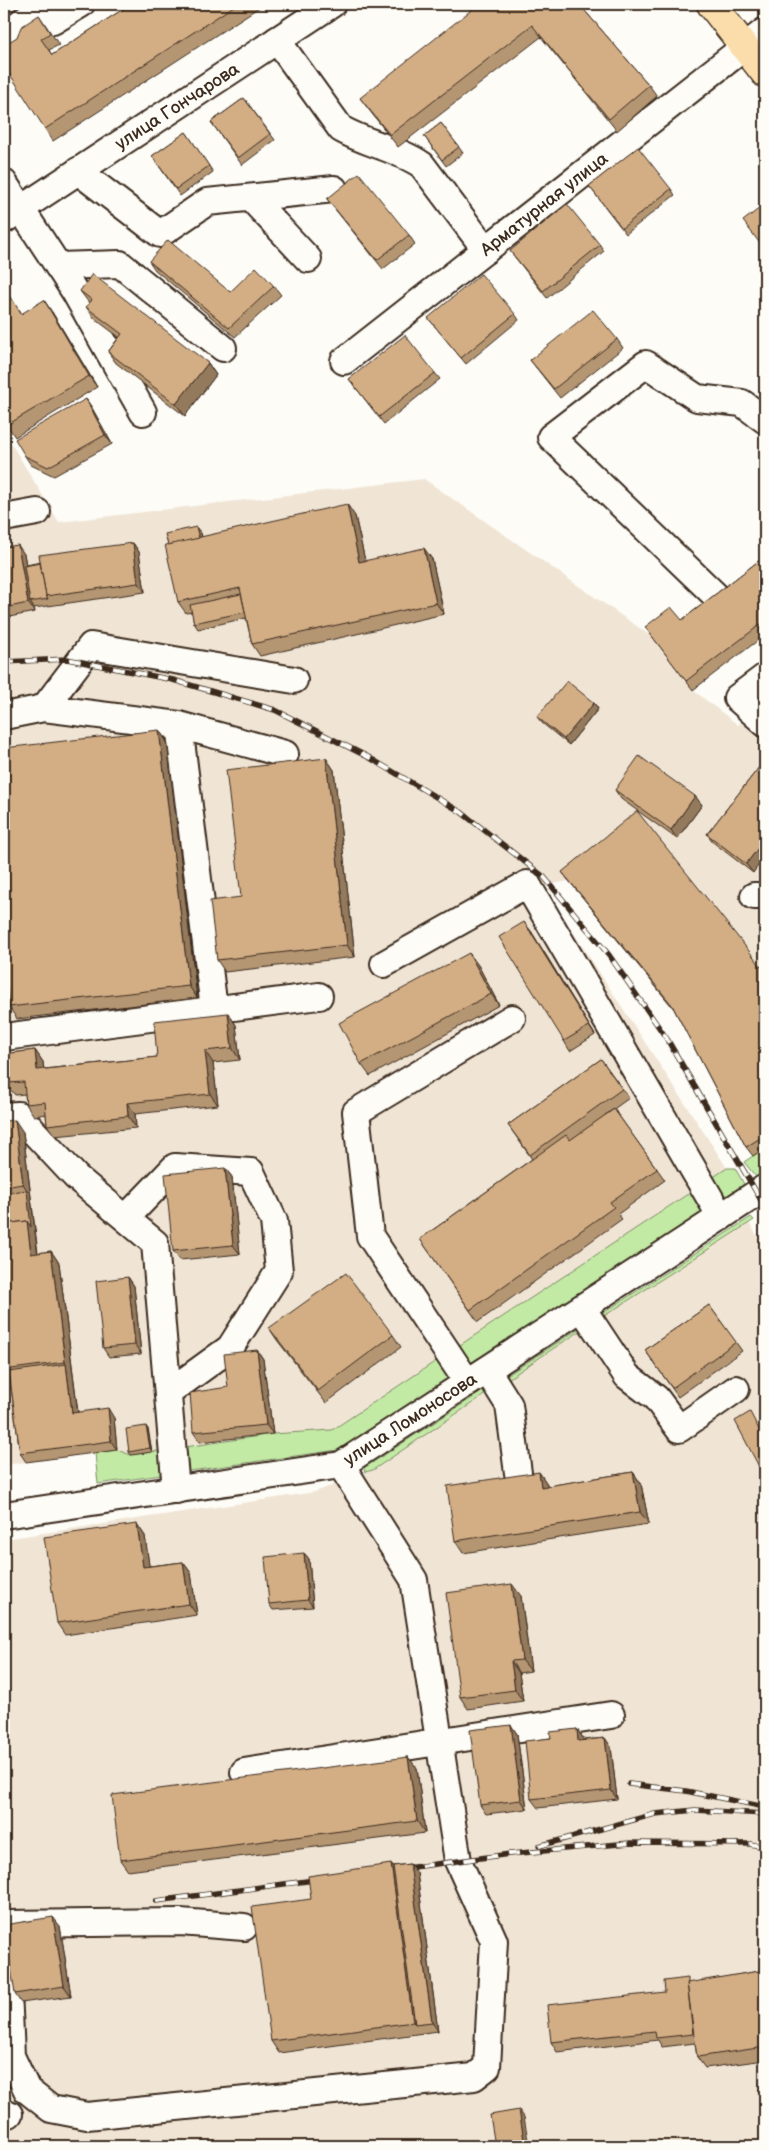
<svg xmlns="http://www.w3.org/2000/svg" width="769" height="2150" font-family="'Balsamiq Sans',sans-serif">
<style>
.built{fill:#f0e5d5}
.green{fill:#c2eaa5;stroke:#7e8a62}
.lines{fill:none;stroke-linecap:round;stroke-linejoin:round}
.minor-casing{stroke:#3b2a1e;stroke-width:30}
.major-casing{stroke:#3b2a1e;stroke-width:31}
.minor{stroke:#fdfcf7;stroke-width:26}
.major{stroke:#faddab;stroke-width:28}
.rail-casing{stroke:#3b2a1e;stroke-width:5.5}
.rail{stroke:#fdfcf7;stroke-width:4;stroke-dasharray:11;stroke-linecap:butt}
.wall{fill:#b59672;stroke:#3b2a1e}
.shaded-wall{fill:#947a5d;stroke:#3b2a1e}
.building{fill:#d3ae85;stroke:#3b2a1e}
.labels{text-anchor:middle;stroke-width:4.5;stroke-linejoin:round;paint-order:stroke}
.street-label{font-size:18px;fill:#3b2a1e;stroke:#fdfcf7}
</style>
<rect width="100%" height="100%" fill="#fdfcf7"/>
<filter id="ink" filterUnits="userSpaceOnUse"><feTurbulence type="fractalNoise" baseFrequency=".02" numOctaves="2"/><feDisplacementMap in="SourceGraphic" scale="10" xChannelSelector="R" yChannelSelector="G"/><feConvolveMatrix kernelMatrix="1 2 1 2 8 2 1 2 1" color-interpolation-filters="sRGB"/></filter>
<g filter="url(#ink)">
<!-- built -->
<g class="built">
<polygon points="4,432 59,522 424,479 651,636 693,690 738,725 765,704 765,1148 753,1156 678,1014 569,881 543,886 727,1168 332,1430 273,1434 131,1455 117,1450 4,1465"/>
<polygon points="749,1223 765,1248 765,1972 705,2068 765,2060 765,2146 4,2146 4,1539 315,1492 373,1470 554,1348"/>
</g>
<!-- green -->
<g class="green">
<polygon points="765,1148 765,1171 756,1177 744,1162"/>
<polygon points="727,1168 735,1168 744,1184 345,1449 98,1484 95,1453 117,1450 131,1455 273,1434 332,1430"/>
<polygon points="751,1217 754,1220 554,1348 373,1470 365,1472 364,1468"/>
</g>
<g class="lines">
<defs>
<g id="minor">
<polyline points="4,36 42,6 53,21 81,4"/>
<path d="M277,40L341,129C367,144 397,148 422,165L486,250"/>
<polyline points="78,171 160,234 207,202 334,189"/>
<polyline points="4,183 75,292 143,412"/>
<polyline points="251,198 308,259"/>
<polyline points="4,220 332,4"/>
<polyline points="58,266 120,264 223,348"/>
<polyline points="344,361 765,31"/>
<polyline points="4,518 37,512"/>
<polyline points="715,595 551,437 646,364 697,398 742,403 765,420"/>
<polyline points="765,677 737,698 765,723"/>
<polyline points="44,708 91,646 294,680"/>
<polyline points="4,716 44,708 179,725 285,754"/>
<polyline points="179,725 214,1009"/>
<polyline points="754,896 765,896"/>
<polyline points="384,964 527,884 721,1217"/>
<polyline points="512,1018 356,1112 370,1236 468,1383 487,1370 509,1405 518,1473"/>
<polyline points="4,1037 319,996"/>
<polyline points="4,1116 18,1115 76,1177 155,1243 176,1490"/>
<polyline points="126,1218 175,1167 251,1172 274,1221 279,1271 230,1348 168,1393"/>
<polyline points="582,1308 627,1376 656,1398 679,1429 736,1389"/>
<polyline points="4,1515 341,1465 765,1188"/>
<polyline points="244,1772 611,1715"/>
<polyline points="244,1927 180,1922 5,1924 11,2056 27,2090 51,2109 87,2116 474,2077 487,2067 494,1941 458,1861 414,1580 341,1465"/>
<polyline points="4,2112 9,2114"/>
</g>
<polyline id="major" points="711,4 765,73"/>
</defs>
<!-- minor casing -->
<use href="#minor" class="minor-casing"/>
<!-- major casing -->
<use href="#major" class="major-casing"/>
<!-- minor -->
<use href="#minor" class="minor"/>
<!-- major -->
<use href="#major" class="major"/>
<defs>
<g id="rail">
<polyline points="4,662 67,659 173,680 275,710 370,758 461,812 544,877 609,955 667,1039 765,1207"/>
<polyline points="629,1784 686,1791 765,1807"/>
<polyline points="539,1846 655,1814 695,1810 765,1814"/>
<polyline points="399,1869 510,1854 630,1843 750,1844 765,1847"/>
<polyline points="156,1901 322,1879"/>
</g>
</defs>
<!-- rail casing -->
<use href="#rail" class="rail-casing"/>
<!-- rail -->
<use href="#rail" class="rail"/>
</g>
<!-- wall -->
<g class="wall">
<polygon points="131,4 264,4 53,141 45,129 17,37 39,15 59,45 49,50 52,55"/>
<polygon points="579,4 649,85 657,96 617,131 541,37 398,147 369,110 360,98"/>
<polygon points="244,98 275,140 242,165 211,122"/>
<polygon points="441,123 463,153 446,166 424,136"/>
<polygon points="186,132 213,172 180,196 152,156"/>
<polygon points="589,186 671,189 675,195 626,234"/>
<polygon points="327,199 409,235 415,244 383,269 334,208"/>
<polygon points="600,245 604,251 547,298 510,251"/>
<polygon points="149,261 230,292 274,286 281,295 235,337 155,270"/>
<polygon points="80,291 208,363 216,375 185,416 116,363 108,352 119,337 95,319 86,307 89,303"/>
<polygon points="19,309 22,314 52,312 97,387 15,437 7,425 6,406"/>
<polygon points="515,314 519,320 466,364 428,318"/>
<polygon points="617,339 623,348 560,398 530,360"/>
<polygon points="435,373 440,379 384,424 349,379"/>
<polygon points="86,399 92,408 112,444 54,476 31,465 25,456"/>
<polygon points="355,516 365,561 432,559 444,614 260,656 252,644 246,618 198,629 194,623 192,612 186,613 178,602 201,533 202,537"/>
<polygon points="133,543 139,552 145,592 34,608 35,612 4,618 4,547 24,554 26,565"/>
<polygon points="765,556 765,635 693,690 645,627 682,620"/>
<polygon points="594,703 598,709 569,745 542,723 537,717"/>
<polygon points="159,730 167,742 197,998 17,1019 9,1007"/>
<polygon points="326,758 334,770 355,957 225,972 217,960 241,897"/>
<polygon points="760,766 753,873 714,843 707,834"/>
<polygon points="615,790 695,796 702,805 677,839 621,799"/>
<polygon points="562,872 765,971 765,1148 753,1156 746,1147 674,1009 569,881"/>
<polygon points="531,931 595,1035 570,1051 564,1041"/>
<polygon points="478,965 499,1005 370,1076 361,1064"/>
<polygon points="228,1013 236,1025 240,1060 213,1063 218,1105 135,1114 136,1128 55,1136 47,1125 46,1114 34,1116 26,1104 25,1094 15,1095 10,1089 4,1089 4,1054 35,1050 43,1062 44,1069 157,1057"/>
<polygon points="601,1059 629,1098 604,1116 614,1109 665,1180 618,1214 622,1219 478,1322 420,1239 532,1159 508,1125"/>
<polygon points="4,1121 23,1132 38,1253 51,1251 59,1263 78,1412 114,1418 117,1450 26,1462 20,1453 10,1381 4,1371"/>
<polygon points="225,1168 232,1177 240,1254 180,1260 173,1251"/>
<polygon points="128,1277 134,1286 141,1354 109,1357 103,1348"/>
<polygon points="709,1305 742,1351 678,1397 645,1350"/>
<polygon points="269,1328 393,1335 401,1347 326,1403 277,1340"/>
<polygon points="257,1350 263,1359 273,1434 200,1442 193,1432"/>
<polygon points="148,1429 152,1452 131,1455 129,1452"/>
<polygon points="539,1472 547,1484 548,1486 633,1472 641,1484 649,1524 463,1553 455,1541"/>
<polygon points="137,1524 145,1536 149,1566 183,1562 191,1573 197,1615 65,1635 57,1623"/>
<polygon points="304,1553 309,1559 313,1607 273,1610 269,1604"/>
<polygon points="521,1596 531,1671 519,1673 523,1701 468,1709 460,1697"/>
<polygon points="511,1725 517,1734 527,1809 486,1814 480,1805"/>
<polygon points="577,1729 583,1738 583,1740 605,1738 611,1747 617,1799 538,1808 531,1799 551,1738"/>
<polygon points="408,1757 417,1768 425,1833 128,1871 120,1860"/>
<polygon points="410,1864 417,1873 438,2031 279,2053 271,2041 311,1899 393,1866"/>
<polygon points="60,1926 71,1996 21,2003 15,1994"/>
<polygon points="765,1970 765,2060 705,2068 697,2057 695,2043 662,2047 658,2040 557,2052 551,2042 665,1992 691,1983"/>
</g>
<!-- shaded-wall -->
<g class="shaded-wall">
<polygon points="44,300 52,312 97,387 89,376"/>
<polygon points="208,363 216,375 185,416 176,404"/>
<polygon points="86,399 92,408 112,444 105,435"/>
<polygon points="347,504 355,516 368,574 359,562"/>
<polygon points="196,527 201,533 204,550 200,544"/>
<polygon points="133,543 139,552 145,592 138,583"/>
<polygon points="18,545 24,554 33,602 30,602 34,608 35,612 28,603"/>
<polygon points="424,548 432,559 444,614 436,603"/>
<polygon points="594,703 598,709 569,745 564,739"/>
<polygon points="159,730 167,742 197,998 189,986"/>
<polygon points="326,758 334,770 355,957 347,945"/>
<polygon points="695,796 702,805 677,839 671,830"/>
<polygon points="765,839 765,856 753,873 746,864"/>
<polygon points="524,922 531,931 595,1035 589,1026"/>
<polygon points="469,953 478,965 499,1005 491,994"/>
<polygon points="228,1013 236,1025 240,1060 232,1048"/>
<polygon points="35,1050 43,1062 45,1082 37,1070"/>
<polygon points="205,1051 213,1063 218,1105 210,1094"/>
<polygon points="127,1103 135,1114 136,1128 128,1116"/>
<polygon points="15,1120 23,1132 39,1265 31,1254 27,1221 27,1190 23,1184"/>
<polygon points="225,1168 232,1177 240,1254 233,1245"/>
<polygon points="51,1251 59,1263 79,1422 72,1413 66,1364 65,1362"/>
<polygon points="128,1277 134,1286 141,1354 135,1345"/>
<polygon points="257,1350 263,1359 273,1434 266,1425"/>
<polygon points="108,1408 114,1418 117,1450 111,1441"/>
<polygon points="146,1426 148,1429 152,1452 150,1448"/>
<polygon points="539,1472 547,1484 549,1499 541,1487"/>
<polygon points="633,1472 641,1484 649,1524 640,1512"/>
<polygon points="137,1524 145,1536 151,1579 143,1567"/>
<polygon points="304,1553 309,1559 313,1607 308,1600"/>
<polygon points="183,1562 191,1573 197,1615 189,1604"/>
<polygon points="512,1584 521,1596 531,1671 522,1660"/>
<polygon points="511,1661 519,1673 523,1701 515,1690"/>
<polygon points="511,1725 517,1734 527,1809 521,1800"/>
<polygon points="577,1729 583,1738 585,1750 578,1741"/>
<polygon points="605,1738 611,1747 617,1799 611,1790"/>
<polygon points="408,1757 417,1768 425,1833 417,1821"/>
<polygon points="391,1864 399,1875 415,2024 413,2022"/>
<polygon points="410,1864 417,1873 438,2031 432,2022"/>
<polygon points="53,1917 60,1926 71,1996 64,1986"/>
<polygon points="519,2110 524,2117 529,2146 525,2146"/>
</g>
<!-- building -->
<g class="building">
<polygon points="131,4 237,4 45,129 4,65 4,45 17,37 21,27 39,15 50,33 41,39 52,55"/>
<polygon points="479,4 579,4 649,85 609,119 532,25 390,135 360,98"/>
<polygon points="244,98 270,134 238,158 211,122"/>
<polygon points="441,123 459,147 442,160 424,136"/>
<polygon points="186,132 209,166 176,189 152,156"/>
<polygon points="638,147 671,189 622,228 589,186"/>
<polygon points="359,173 409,235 377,260 327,199"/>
<polygon points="567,204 600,245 543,291 510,251"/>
<polygon points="765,204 765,250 743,221"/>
<polygon points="168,240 230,292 256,267 274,286 229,328 149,261"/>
<polygon points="92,274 208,363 176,404 108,352 122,334 86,307 92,300 80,291"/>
<polygon points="481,274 515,314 461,358 428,318"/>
<polygon points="11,297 21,314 44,300 89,376 7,425 4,420 4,408 6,406 4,403 4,302"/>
<polygon points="593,310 617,339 554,389 530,360"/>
<polygon points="405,335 435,373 379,417 349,379"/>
<polygon points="86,399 105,435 48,467 25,456 15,439"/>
<polygon points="347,504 359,562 424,548 436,603 252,644 240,588 178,602 165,545"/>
<polygon points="196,527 199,538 168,545 165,534"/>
<polygon points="133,543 138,583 46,596 39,555"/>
<polygon points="18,545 28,603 4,608 4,547"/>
<polygon points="765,556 765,621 686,681 645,627 671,607 682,620"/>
<polygon points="40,563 46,596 48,599 30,602 24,566"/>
<polygon points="241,594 245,612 194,623 190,605"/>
<polygon points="567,681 594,703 564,739 537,717"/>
<polygon points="159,730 189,986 9,1007 4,962 4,748"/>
<polygon points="639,756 695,796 671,830 615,790"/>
<polygon points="326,758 347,945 217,960 210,901 241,897 226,770"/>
<polygon points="760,766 765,770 765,839 746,864 707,834"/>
<polygon points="637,811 765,971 765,1135 746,1147 672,1005 562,872"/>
<polygon points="524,922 589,1026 564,1041 499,937"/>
<polygon points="469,953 491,994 361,1064 339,1023"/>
<polygon points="228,1013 232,1048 205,1051 210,1094 127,1103 128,1116 47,1125 45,1102 26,1104 24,1082 6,1083 6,1076 4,1077 4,1054 35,1050 37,1070 157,1057 154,1021"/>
<polygon points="601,1059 622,1089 530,1155 508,1125"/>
<polygon points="614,1109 657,1169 610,1202 614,1207 470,1310 420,1239 566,1135 570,1140"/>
<polygon points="15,1120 23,1184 4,1187 4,1121"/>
<polygon points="225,1168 233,1245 173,1251 165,1174"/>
<polygon points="27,1190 31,1227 27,1221 4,1224 4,1193"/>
<polygon points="27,1221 31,1254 51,1251 65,1362 4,1370 4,1224"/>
<polygon points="346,1273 393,1335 318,1391 269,1328"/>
<polygon points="128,1277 135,1345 103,1348 96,1281"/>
<polygon points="709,1305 736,1342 672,1388 645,1350"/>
<polygon points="257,1350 266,1425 193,1432 190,1393 228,1387 224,1354"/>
<polygon points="66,1364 72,1413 108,1408 111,1441 20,1453 9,1372"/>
<polygon points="765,1389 765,1402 760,1392"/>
<polygon points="750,1412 765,1441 765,1478 735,1421"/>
<polygon points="146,1426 150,1448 129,1452 126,1429"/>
<polygon points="539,1472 541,1487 633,1472 640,1512 455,1541 447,1486"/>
<polygon points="137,1524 143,1567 183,1562 189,1604 57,1623 44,1537"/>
<polygon points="304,1553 308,1600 269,1604 265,1557"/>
<polygon points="512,1584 522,1660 511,1661 515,1690 460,1697 446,1593"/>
<polygon points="511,1725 521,1800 480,1805 470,1730"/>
<polygon points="577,1729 578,1741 605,1738 611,1790 531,1799 525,1741 551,1738 550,1732"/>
<polygon points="408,1757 417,1821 120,1860 112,1795"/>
<polygon points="391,1864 413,2022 271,2041 252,1907 311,1899 308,1876"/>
<polygon points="410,1864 432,2022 415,2024 393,1866"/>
<polygon points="53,1917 64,1986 15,1994 4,1925"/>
<polygon points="765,1970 765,2047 697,2057 687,1983"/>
<polygon points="688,1978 688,1983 687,1983 693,2034 656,2038 655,2031 551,2042 547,2005 665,1992 664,1981"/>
<polygon points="519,2110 525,2146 495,2146 490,2115"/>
</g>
</g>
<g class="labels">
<!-- street labels -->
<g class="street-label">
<text transform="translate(177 106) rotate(-33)" y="6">улица Гончарова</text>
<text transform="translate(544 204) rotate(-38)" y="6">Арматурная улица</text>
<text transform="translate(410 1419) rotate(-33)" y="6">улица Ломоносова</text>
</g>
</g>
<!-- margin -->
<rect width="769" height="2150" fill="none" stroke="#fdfcf7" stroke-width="20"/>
<rect x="10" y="10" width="749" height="2130" fill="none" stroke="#3b2a1e" stroke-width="2" filter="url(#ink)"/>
</svg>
